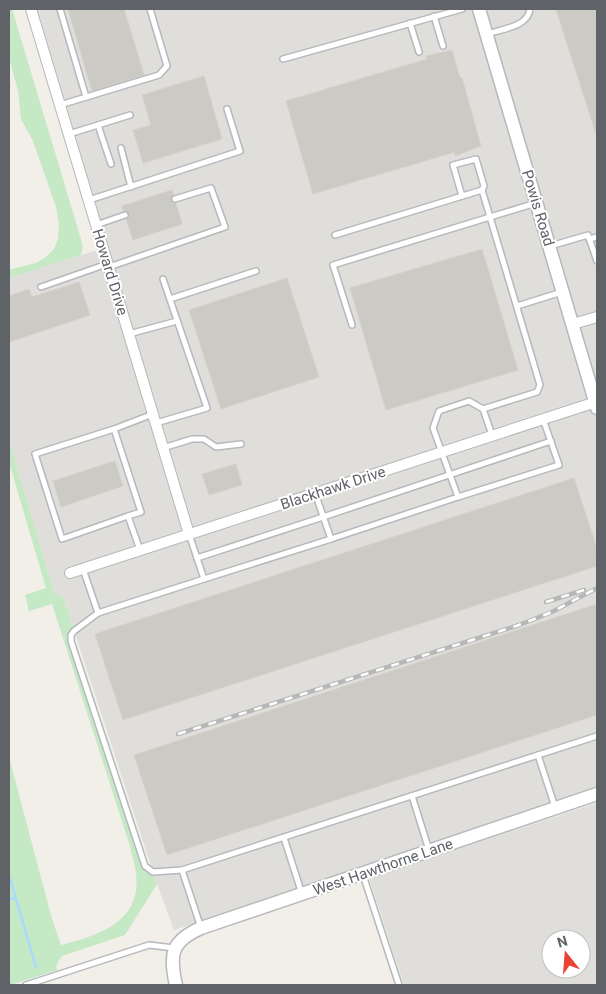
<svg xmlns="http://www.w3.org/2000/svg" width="606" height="994" font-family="Roboto,sans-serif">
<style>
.industrial{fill:#e0deda;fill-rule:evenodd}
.green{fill:#c5e8c5}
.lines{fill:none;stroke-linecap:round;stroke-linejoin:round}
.stream{stroke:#aadaff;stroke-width:2.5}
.building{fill:#cccac5;stroke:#d6d1c6}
.service-casing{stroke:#b5b8bc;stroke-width:8}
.minor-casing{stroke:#b5b8bc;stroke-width:12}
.tertiary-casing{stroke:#b5b8bc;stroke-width:15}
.service{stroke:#fff;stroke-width:5}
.minor{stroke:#fff;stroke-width:10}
.tertiary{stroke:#fff;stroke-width:12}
.rail-casing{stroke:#b6b7b8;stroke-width:4.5}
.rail{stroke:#fff;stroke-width:2.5;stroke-dasharray:8;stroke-linecap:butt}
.labels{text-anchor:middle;stroke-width:4;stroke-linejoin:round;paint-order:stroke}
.street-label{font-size:15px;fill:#5f6368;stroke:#fff}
</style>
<rect width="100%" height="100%" fill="#f1efe8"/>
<!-- industrial -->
<g class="industrial">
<polygon points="25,9 597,9 597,794 174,930 157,884 63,597 54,593 9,440 9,278 94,251 104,251"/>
<path d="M597,803V985H404L369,878ZM551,939H581V969H551Z"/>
</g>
<!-- green -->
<g class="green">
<polygon points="9,9 12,9 83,246 81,255 9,278 9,270 36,263 46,257 54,249 58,239 59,225 56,207 33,141 21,119 18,90 9,58"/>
<path d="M9,440L54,593L63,597L73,627L67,635L68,643L142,866L154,876L157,884L125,935L62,956L56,966L57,970L10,985L9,757L52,919L61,945C99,935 142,922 136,873C135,863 131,852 129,843L52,604L29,611L25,595L46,588L9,462Z"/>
</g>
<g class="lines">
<!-- stream -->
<g class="stream">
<polyline points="9,875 36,967"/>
<polyline points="9,899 16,898"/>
</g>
</g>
<!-- building -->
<g class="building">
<polygon points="68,9 124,9 144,75 92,91"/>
<polygon points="556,9 597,9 597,137"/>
<polygon points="452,50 460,78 462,78 481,146 455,156 455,152 313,194 286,101 427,59 426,56"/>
<polygon points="204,76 222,139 143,163 133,130 151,125 142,95"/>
<polygon points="172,190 182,224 133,240 122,206"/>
<polygon points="482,249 518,370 386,410 350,288"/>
<polygon points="287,278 319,377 221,409 189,310"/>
<polygon points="79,282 90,315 9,342 9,296 29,289 32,297"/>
<polygon points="115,461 123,486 61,507 53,481"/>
<polygon points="236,464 242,485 209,495 202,474"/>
<polygon points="574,478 597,549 597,566 123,720 95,634"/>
<polygon points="597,604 597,715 167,855 134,755"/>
</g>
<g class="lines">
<defs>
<g id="service">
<polyline points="60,9 86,97"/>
<polyline points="434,16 443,46"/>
<polyline points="410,23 419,52"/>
<path d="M487,34C502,29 528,27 530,9"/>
<polyline points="283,59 462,9"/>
<polyline points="60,105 159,75 167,66 150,9"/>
<polyline points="98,125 111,164"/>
<polyline points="69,134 130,115"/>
<polyline points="121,148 131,187"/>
<polyline points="462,196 453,165 476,159 484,186 482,190"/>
<polyline points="89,200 240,151 227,109"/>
<polyline points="96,225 125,215"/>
<polyline points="335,235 482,190 490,217 333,265 352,325"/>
<polyline points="589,239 597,237"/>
<polyline points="550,246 588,235 597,261"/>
<polyline points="109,267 225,227 211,188 175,199"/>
<polyline points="41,287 107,264"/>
<polyline points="170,299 256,271"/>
<polyline points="517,306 562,292"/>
<polyline points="129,334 177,321"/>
<polyline points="483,409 537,392 540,385 490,217 536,203"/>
<polyline points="156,423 207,408 163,279"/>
<polyline points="114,429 35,454 62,539 128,516"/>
<polyline points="163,448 192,439 204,439 216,447 241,444"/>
<polyline points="458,497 559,465 543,419"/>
<polyline points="331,539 458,497 433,428 439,411 469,401 483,409 492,435"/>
<polyline points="140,550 128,516 141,512 114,429 153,414"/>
<polyline points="197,558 323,517 551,441"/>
<polyline points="83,569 98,613 204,579 189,534"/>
<polyline points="204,579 331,539 315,493"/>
<polyline points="98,613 74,631 71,635 71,641 145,866 153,872 182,870"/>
<polyline points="538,755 555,807"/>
<polyline points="412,796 429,850"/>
<polyline points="284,838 302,894"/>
<polyline points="363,875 399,985"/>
<polyline points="201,928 182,870 597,736"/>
<polyline points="26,985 149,945 174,948"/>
</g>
<g id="minor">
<polyline points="31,9 189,534"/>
<polyline points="573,324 597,317"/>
<polyline points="70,573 596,402"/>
</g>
<g id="tertiary">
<polyline points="479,9 597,408"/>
<path d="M176,985C169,955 171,941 201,928L597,794"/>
</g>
</defs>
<!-- service casing -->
<use href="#service" class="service-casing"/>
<!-- minor casing -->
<use href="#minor" class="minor-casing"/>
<!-- tertiary casing -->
<use href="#tertiary" class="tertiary-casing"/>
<!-- service -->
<use href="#service" class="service"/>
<!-- minor -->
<use href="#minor" class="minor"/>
<!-- tertiary -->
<use href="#tertiary" class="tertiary"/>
<defs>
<g id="rail">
<polyline points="546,602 584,590"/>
<polyline points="178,734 519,625 552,612 597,588"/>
</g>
</defs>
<!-- rail casing -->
<use href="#rail" class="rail-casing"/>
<!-- rail -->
<use href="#rail" class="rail"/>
</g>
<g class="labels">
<!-- street labels -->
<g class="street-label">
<text transform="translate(538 208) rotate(73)" y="5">Powis Road</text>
<text transform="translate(110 272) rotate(73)" y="5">Howard Drive</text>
<text transform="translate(333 488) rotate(-18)" y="5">Blackhawk Drive</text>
<text transform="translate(383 867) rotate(-19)" y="5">West Hawthorne Lane</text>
</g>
</g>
<!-- border -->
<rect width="606" height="994" fill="none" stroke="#5f6368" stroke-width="20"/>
<!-- north arrow -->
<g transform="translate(566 954) rotate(343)"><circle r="24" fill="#ffffff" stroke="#bfc1c3"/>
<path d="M0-4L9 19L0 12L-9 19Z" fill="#ea4335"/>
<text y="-8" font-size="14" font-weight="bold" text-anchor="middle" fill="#5f6368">N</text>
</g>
</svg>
